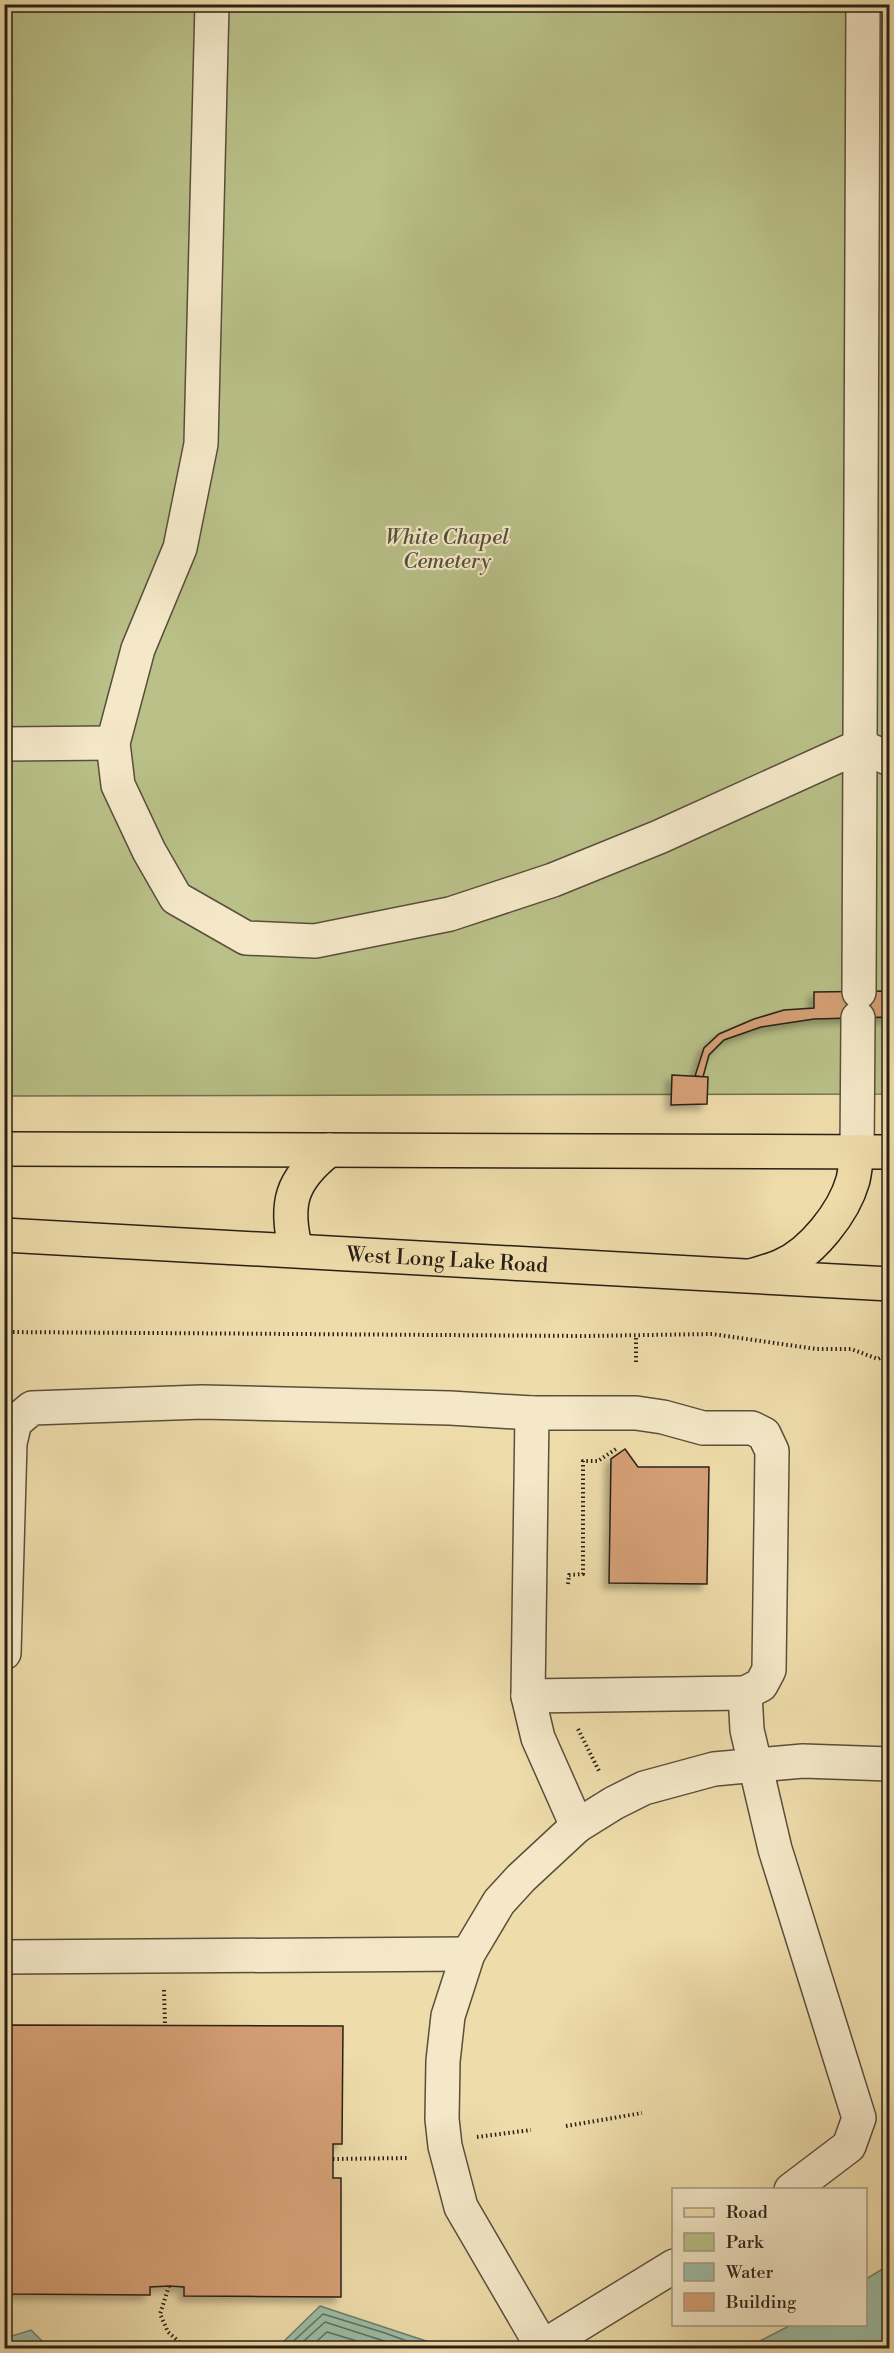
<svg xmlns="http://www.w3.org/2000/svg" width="894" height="2353" font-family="'Libre Bodoni',serif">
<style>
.green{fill:#b9c088;stroke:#717050;stroke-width:1.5}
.water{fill:#9bbca3;stroke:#6d7e6b;stroke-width:1.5}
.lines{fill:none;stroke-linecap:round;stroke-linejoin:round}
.shore{stroke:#626e5d;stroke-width:1.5}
.building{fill:#d59f74;stroke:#292017;stroke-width:1.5;filter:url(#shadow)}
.minor-casing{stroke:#5a4f3c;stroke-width:36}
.major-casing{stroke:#292017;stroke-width:36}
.path{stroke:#292017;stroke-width:4;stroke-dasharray:1.5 3;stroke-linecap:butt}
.minor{stroke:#f4e8c8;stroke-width:33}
.major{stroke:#eedcaa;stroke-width:33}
.labels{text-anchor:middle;stroke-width:4.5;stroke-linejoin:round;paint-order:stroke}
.park-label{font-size:21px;font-style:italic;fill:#545039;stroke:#f4e8c8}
.street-label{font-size:21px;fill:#292017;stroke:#f4e8c8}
</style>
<defs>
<filter id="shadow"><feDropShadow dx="-5.5" dy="5.5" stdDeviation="3" flood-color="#0004"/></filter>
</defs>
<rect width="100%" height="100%" fill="#eedcaa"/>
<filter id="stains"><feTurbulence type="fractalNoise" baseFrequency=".00333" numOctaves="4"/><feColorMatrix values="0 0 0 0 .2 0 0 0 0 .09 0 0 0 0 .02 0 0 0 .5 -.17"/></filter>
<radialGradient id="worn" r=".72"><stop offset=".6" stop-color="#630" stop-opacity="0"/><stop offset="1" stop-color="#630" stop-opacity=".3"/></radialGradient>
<!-- green -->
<polygon class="green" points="4,5 889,5 889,1094 5,1096"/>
<!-- water -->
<g class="water">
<polygon points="889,2265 889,2348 746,2348 791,2325 866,2324 866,2279"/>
<polygon points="320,2306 426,2341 436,2348 277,2348"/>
<polygon points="31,2330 49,2348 5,2348 5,2338"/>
</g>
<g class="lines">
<!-- shore -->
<g class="shore">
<polyline points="286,2348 323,2314 385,2333 426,2348"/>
<polyline points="296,2348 325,2322 406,2348"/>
<polyline points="309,2348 327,2332 380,2348"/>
</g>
</g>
<!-- building -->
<g class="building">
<polygon points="890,991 890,1017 814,1019 761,1027 724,1040 709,1055 703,1077 695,1076 704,1048 719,1034 754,1019 784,1010 814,1008 814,992"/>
<polygon points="672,1075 708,1077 707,1104 671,1105"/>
<polygon points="625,1449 638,1467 709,1467 707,1584 609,1583 611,1459"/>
<polygon points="4,2025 343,2026 342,2144 333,2144 333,2178 341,2178 341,2297 184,2296 184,2287 169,2286 150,2287 150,2295 4,2294"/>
</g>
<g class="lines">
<defs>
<g id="minor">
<polyline points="212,4 201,444 180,548 138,649 113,743 118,785 149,851 176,898 246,938 315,941 450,914 553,880 659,837 860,746 890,759"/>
<polyline points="4,744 113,743"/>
<polyline points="859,992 863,4"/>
<polyline points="857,1152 858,1018"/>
<polyline points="532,1413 528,1696 538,1738 577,1826"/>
<polyline points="4,1653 10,1443 15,1422 32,1408 202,1402 450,1408 532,1413 636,1413 663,1417 703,1428 752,1428 764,1434 772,1451 769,1670 761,1685 745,1693 747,1730 775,1849 859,2118 849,2146 791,2190"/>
<polyline points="528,1696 745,1693"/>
<polyline points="4,1957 468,1954"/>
<polyline points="542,2347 674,2266"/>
<polyline points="543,2348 461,2207 445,2146 442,2119 443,2061 448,2016 468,1954 499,1902 521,1878 577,1826 614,1803 644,1788 714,1769 803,1761 890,1764"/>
</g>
<g id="major">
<polyline points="4,1149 890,1152"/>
<path id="s1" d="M4,1235L890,1284"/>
<path d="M296,1250C284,1204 291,1180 329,1150"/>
<path d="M754,1275C763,1272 772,1270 781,1266C812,1253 844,1212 853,1180C855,1171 856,1161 857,1152"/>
</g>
</defs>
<!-- minor casing -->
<use href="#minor" class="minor-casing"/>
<!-- major casing -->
<use href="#major" class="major-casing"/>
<!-- path -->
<g class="path">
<polyline points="4,1332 585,1336 712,1334 816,1349 851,1349 878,1359 890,1353"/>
<polyline points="636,1362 636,1336"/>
<polyline points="568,1584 569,1575 583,1574 583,1461 598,1461 616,1449"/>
<polyline points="578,1729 600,1773"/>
<polyline points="164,1990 165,2025"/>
<polyline points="566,2126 642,2113"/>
<polyline points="477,2137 531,2130"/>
<polyline points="333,2159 408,2158"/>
<polyline points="169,2286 160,2314 168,2332 186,2348"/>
</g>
<!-- minor -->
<use href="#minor" class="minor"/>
<!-- major -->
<use href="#major" class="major"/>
</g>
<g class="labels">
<!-- park labels -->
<g class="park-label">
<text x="447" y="544">White Chapel<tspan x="447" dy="24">Cemetery</tspan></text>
</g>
<!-- street labels -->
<g class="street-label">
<text dy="7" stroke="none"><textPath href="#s1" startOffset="444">West Long Lake Road</textPath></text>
</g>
</g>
<!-- margin -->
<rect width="894" height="2353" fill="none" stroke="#eedcaa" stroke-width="24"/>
<rect x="6" y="6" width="882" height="2341" fill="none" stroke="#292017" stroke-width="3"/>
<rect x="12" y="12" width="870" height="2329" fill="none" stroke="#292017" stroke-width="1.5"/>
<!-- legend -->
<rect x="672" y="2188" width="195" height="138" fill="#f4e8c8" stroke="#a39881" stroke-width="1.5"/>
<rect x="684" y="2208" width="30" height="9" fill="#eedcaa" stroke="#a39881" stroke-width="1.5"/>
<text x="726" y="2218" font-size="18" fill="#292017">Road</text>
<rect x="684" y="2233" width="30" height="18" fill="#b9c088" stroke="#a39881" stroke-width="1.5"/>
<text x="726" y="2248" font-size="18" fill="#292017">Park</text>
<rect x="684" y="2263" width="30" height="18" fill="#9bbca3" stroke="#a39881" stroke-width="1.5"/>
<text x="726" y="2278" font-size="18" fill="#292017">Water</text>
<rect x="684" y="2293" width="30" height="18" fill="#d59f74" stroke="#a39881" stroke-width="1.5"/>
<text x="726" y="2308" font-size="18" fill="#292017">Building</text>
<rect width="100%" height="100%" filter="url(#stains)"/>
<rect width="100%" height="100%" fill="url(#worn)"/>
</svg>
